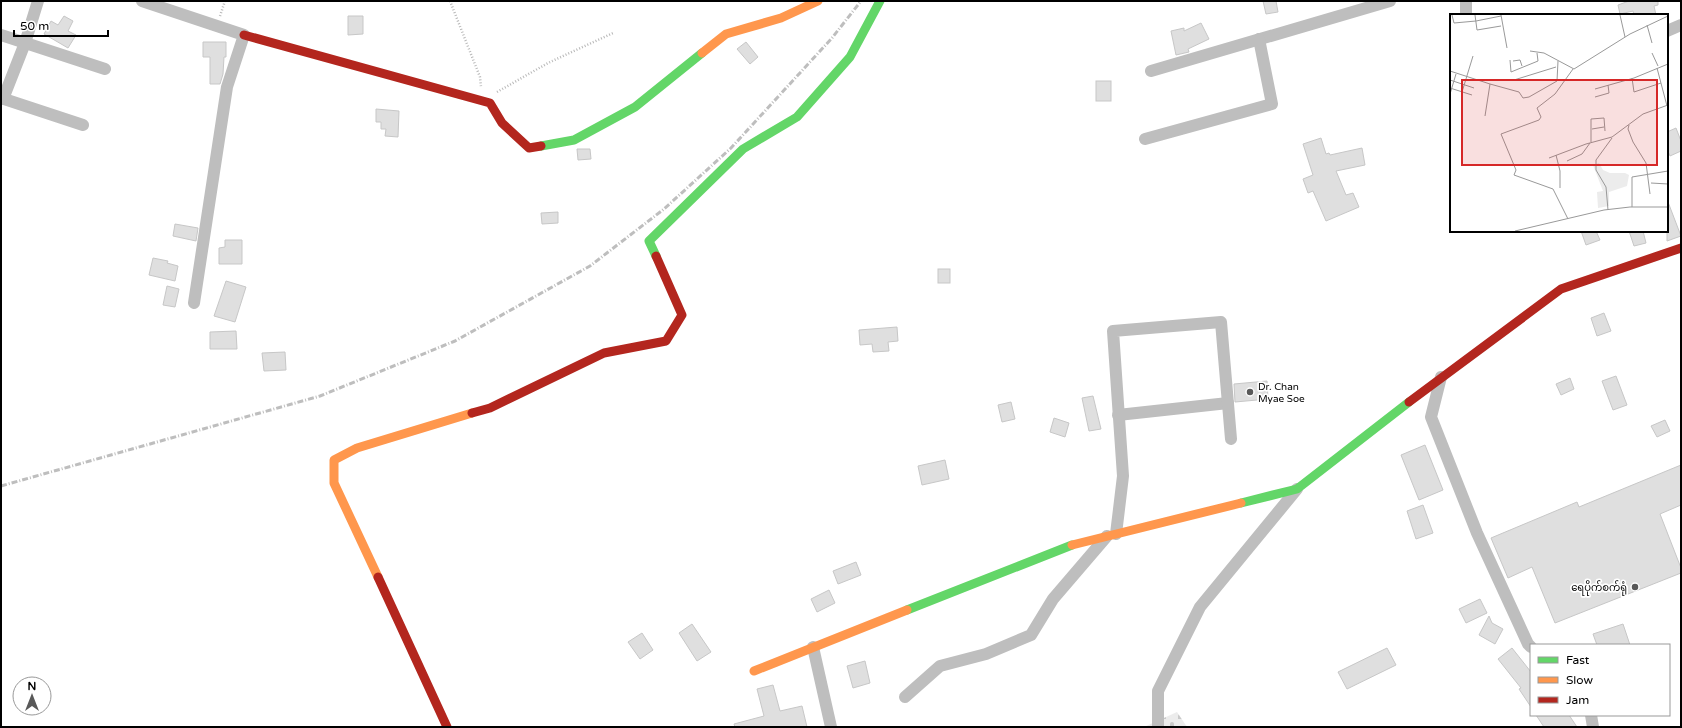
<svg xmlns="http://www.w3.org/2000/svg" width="1682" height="728" font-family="'Varela Round','Noto Sans Myanmar',sans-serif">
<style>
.cemetery{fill:url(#cemetery-stones)}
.building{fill:#dfdfdf;stroke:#c7c7c7}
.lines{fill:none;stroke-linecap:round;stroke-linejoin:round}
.path{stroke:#b9b9b9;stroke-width:2.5;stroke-dasharray:1 2;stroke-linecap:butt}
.street{stroke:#bebebe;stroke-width:12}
.fast{stroke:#63d668;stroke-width:9}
.slow{stroke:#ff974d;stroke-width:9}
.jam{stroke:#b3261e;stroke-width:9}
.rail{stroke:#bebebe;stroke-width:3;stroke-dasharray:6 2 1 2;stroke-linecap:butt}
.poi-dot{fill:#595959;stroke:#fff;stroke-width:1.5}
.labels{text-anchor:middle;stroke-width:3.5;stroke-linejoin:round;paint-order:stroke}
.poi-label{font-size:10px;fill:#000;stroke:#fff;text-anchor:start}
.inset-road{fill:none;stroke:#999;stroke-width:1}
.view{fill:#d62828;fill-opacity:0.15;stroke:#d62828;stroke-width:2}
.inset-edge{fill:none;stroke:#000;stroke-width:2}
</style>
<defs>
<pattern id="cemetery-stones" width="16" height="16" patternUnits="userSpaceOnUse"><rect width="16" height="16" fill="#ececec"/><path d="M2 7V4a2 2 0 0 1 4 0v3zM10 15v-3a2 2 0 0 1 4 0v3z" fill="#c9c9c9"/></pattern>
</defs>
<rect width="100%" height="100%" fill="#fff"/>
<!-- cemetery -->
<polygon class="cemetery" points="1177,712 1187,727 1144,727"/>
<!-- building -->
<g class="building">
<polygon points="1263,1 1276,1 1278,12 1266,14"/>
<polygon points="1629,1 1658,1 1658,5 1654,6 1656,15 1634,15 1633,11 1620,14 1618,5"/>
<polygon points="64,16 73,21 68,31 76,35 68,48 44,34 51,21 58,25"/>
<polygon points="348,16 363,16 363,34 348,35"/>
<polygon points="1201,23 1209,39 1188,49 1189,52 1176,55 1171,31 1184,28 1184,31"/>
<polygon points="203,42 226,42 226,57 224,57 223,74 220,84 210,84 210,57 203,57"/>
<polygon points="746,42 758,57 750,64 737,49"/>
<rect x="1096" y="81" width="15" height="20"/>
<polygon points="376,109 399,111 398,137 385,136 386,129 381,129 381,122 376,122"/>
<polygon points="1676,128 1681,141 1681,151 1670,156 1667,149 1667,132"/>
<polygon points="1321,138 1326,154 1329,153 1330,155 1362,148 1365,165 1336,171 1346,195 1353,193 1359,207 1326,221 1313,191 1308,193 1303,179 1313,175 1303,144"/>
<polygon points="577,149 590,149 591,159 578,160"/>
<polygon points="1667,202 1668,202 1681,236 1667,241"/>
<polygon points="558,212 558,223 542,224 541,213"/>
<polygon points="175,224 198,228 196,241 173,236"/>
<polygon points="1581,231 1596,231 1600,240 1586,245"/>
<polygon points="1629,231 1643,231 1646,243 1634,246"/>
<polygon points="225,240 242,240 242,264 219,264 219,248 225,247"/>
<polygon points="153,258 168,261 167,263 178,266 175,281 149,275"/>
<rect x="938" y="269" width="12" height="14"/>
<polygon points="226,281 246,287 235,322 214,316"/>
<polygon points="167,286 179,289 175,307 163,305"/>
<polygon points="1604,313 1611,331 1597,336 1591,318"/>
<polygon points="897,327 898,341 888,342 889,351 873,352 872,344 860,345 859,330"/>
<polygon points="236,331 237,349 210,349 210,332"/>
<polygon points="285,352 286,370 264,371 262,353"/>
<polygon points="1616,376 1627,405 1613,410 1602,381"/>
<polygon points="1570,378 1574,389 1561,395 1556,384"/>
<polygon points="1267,381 1268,399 1235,402 1234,384"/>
<polygon points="1093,396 1101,429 1089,431 1082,398"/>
<polygon points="1011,402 1015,419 1002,422 998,405"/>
<polygon points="1054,418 1069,423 1065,437 1050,432"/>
<polygon points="1665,420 1670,431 1657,437 1651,426"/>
<polygon points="1425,445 1443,490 1419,500 1401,455"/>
<polygon points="945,460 949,479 922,485 918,466"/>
<polygon points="1681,465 1681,505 1660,514 1681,568 1681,573 1555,623 1532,567 1508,578 1491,538 1577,502 1579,507"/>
<polygon points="1423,505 1433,533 1416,539 1407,511"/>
<polygon points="856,562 861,575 838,584 833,571"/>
<polygon points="829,590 835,603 817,612 811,599"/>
<polygon points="1480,599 1487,613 1466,623 1459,609"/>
<polygon points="1489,616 1492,623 1503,629 1495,644 1479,635"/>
<polygon points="692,624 711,652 697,661 679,633"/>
<polygon points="1623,624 1630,645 1597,645 1593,634"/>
<polygon points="642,633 653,650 640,659 628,642"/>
<polygon points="1387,648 1396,665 1347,689 1338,672"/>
<polygon points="1512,648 1531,672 1531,707 1519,689 1521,688 1498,659"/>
<polygon points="865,661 870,683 853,688 847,666"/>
<polygon points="773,685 780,711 802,706 807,727 735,727 734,724 764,716 757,689"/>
<polygon points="1536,715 1569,715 1577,727 1544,727"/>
</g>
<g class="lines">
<!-- path -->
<g class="path">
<polyline points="450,1 480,77 481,87"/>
<polyline points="220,16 225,1"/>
<polyline points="497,92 548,63 613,33"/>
</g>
<!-- street -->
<g class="street">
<polyline points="142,1 244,35 227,87 194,303"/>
<polyline points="1466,15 1466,1"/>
<polyline points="1667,31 1681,25"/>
<polyline points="1,35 105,69"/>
<polyline points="1151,71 1390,1"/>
<polyline points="1,98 83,125"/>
<polyline points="3,99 25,43 38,1"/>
<polyline points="1145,139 1272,104 1259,39"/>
<polyline points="1441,377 1431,417 1477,533 1528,644 1531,647"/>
<polyline points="1118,415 1228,403"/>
<polyline points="1116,534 1123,476 1113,331 1221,322 1231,439"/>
<polyline points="813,647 831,727"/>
<polyline points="905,697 940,666 986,654 1031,635 1053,599 1107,536"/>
<polyline points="1591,715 1593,727"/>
<polyline points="1158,727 1158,691 1200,607 1297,489"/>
</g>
<!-- fast -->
<g class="fast">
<polyline points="541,146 574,140 635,107 702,53"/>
<polyline points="656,256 649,241 743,149 797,117 850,57 880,1"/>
<polyline points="1241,503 1297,489 1409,402"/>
<polyline points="907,610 1072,545"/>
</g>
<!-- slow -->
<g class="slow">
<polyline points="702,53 726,34 781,18 818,1"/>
<polyline points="1072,545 1241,503"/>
<polyline points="378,577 334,483 334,460 357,448 472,413"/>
<polyline points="754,671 907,610"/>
</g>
<!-- jam -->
<g class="jam">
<polyline points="244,35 490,103 502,123 529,148 541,146"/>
<polyline points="1409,402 1561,289 1681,248"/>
<polyline points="472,413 490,408 604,353 666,341 682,315 656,256"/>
<polyline points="378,577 447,727"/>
</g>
<!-- rail -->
<polyline class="rail" points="1,486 320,396 455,341 590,266 664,209 731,148 832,38 861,1"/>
</g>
<!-- markers -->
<g class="poi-dot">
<circle cx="1250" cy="392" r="4"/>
<circle cx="1635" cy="587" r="4"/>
</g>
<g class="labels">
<!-- poi labels -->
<g class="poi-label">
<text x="1258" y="390">Dr. Chan<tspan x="1258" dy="12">Myae Soe</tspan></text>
<text x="1627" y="591" text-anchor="end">ရေပိုက်စက်ရုံ</text>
</g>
</g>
<!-- overview -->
<g transform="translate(1450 14)">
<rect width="218" height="218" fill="#fff"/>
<path d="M149,149L153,156L160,159H175L179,161L177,172L159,178V192L148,194L147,178L153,177L143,151Z" fill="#ececec"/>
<path class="inset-road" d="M2,1L4,9L26,7M25,1L27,16L51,12M51,1L57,34M170,1L175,23M26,7L51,2M197,11L202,29M80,37L94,39L124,55L180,20L218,2M202,39L208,52M60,46L61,58L88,47L87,39M63,47L70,46L72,52M207,54L217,92M0,57L40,70L35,102M182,64L184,78L211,69M0,66L24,74M64,66L106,53M40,70L69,78L73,84L79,83L107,67L108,47M0,74L22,81M145,75L184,64L218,50M12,78L23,42M0,80L6,60M145,83L159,79L158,71M179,111L178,115L183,128L196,149L200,180M142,115L154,113M141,128V105L154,104L155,117M106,141L110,157V174M99,144L136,130L162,123L193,100L218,91M117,147L132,140L140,129M201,169L218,170M182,193V163L218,157M158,196L156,173L146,156V146L162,124M118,205L103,175L64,161L66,156L51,120L89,106L91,103L87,94L105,80L123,55M65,217L154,196L180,193H218"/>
<path class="view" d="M12,66H207V151H12Z"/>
<rect width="218" height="218" class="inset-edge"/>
</g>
<!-- border -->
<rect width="1682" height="728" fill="none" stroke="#000000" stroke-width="4"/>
<!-- legend -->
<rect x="1530" y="644" width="140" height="72" fill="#ffffff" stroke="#999999"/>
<rect x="1538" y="657" width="20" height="6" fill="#63d668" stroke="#999999"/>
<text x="1566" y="664" font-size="12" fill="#000000">Fast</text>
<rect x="1538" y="677" width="20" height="6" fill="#ff974d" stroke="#999999"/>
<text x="1566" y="684" font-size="12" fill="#000000">Slow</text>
<rect x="1538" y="697" width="20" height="6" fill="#b3261e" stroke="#999999"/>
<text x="1566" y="704" font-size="12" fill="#000000">Jam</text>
<!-- north arrow -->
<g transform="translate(32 696)"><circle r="19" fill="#ffffff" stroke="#999999"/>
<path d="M0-3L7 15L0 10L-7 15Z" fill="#595959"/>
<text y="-6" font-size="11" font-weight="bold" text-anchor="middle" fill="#000000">N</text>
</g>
<!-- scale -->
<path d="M14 30v6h94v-6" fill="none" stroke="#000000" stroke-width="2"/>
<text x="20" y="30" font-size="12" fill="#000000" stroke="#ffffff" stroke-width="3" paint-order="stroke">50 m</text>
</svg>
